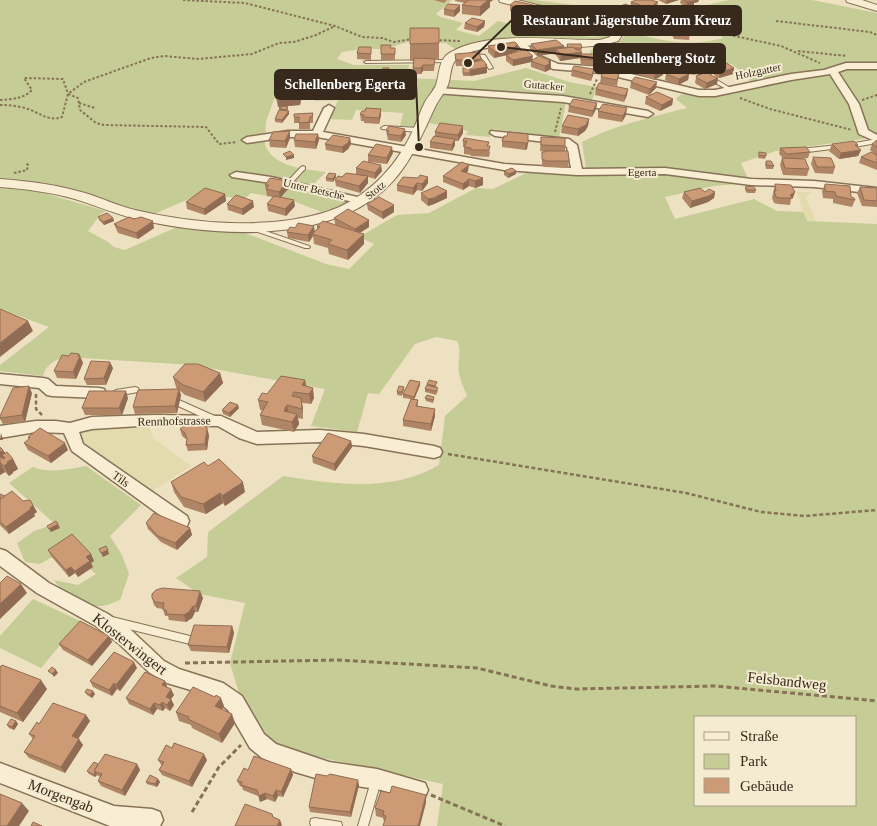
<svg xmlns="http://www.w3.org/2000/svg" width="877" height="826" font-family="'Times New Roman',serif">
<style>
.farmland{fill:#e3dbae}
.green{fill:#c5cc95;fill-rule:evenodd}
.lines{fill:none;stroke-linecap:round;stroke-linejoin:round}
.service-casing{stroke:#877258;stroke-width:2}
.minor-casing{stroke:#877258;stroke-width:3}
.tertiary-casing{stroke:#877258;stroke-width:2}
.path-far2{stroke:#877258;stroke-width:2;stroke-dasharray:2.5 2;stroke-linecap:butt}
.path-far1{stroke:#877258;stroke-width:2.5;stroke-dasharray:4 2.5;stroke-linecap:butt}
.path{stroke:#877258;stroke-width:3;stroke-dasharray:5 3;stroke-linecap:butt}
.service{fill:#f9eed4;fill-rule:evenodd}
.minor{fill:#f9eed4;fill-rule:evenodd}
.tertiary{fill:#f9eed4;fill-rule:evenodd}
.wall{fill:#af8565}
.shaded-wall{fill:#8f6c53}
.building{fill:#cc9b76;stroke:#8f6c53}
.labels{text-anchor:middle;stroke-width:4;stroke-linejoin:round;paint-order:stroke}
.far-street-label{font-size:11px;fill:#372a1d;stroke:#f5ebd0}
.street-label{font-size:12px;fill:#372a1d;stroke:#f5ebd0}
.near-street-label{font-size:15px;fill:#372a1d;stroke:#f5ebd0}
.leader{fill:none;stroke:#372a1d;stroke-width:2}
.callout-dot{fill:#372a1d;stroke:#f5ebd0;stroke-width:2}
.callout{fill:#372a1d;stroke:#372a1d;stroke-width:2}
.callout-label{font-size:14px;text-anchor:middle;font-weight:bold;fill:#fff}
</style>
<rect width="100%" height="100%" fill="#eee1c1"/>
<!-- farmland -->
<g class="farmland">
<polygon points="797,192 812,192 806,197 816,221 806,221"/>
<polygon points="149,426 153,438 191,466 151,492 86,449 81,439 80,429 106,430"/>
</g>
<!-- green -->
<g class="green">
<path d="M0,0H452L436,14L441,17L463,23L456,30L479,36L498,21L510,24L515,20L536,23L567,24L562,33L591,37L603,36L606,29L598,23L599,20L608,27L612,33L609,38L593,41L550,39L458,51L446,43L408,42L384,49H362L342,52L337,59L354,65H409L408,78L474,81L526,68L569,82L597,87L590,105L566,102L559,138L493,129L490,137L466,135L468,131L429,123L427,128L400,126L403,113L356,110L352,120L330,119L338,100L315,101V92L300,91L274,99L266,122L265,145C275,168 304,169 326,172L308,190L347,200V203L322,212L293,201L251,193L243,200L205,192L152,215L0,181Z"/>
<path d="M517,0H534L575,5L580,10L606,7C578,19 545,7 517,0Z"/>
<path d="M729,0H812L877,13V137L776,151L741,163L750,183L714,186L665,197L675,219L754,199L777,211L803,212L807,221L877,224V826H437L443,784L290,751L263,738L242,703L230,663L245,603L199,594L176,578L207,557L208,532L283,476C334,484 392,493 439,465L445,416L467,396C464,388 460,380 459,373C457,363 462,349 457,341L436,337L415,344L379,394L368,393L357,432L311,426L325,389L192,365L65,357C55,359 45,366 43,376L0,371V365L49,327L0,309V188L40,192L106,211L101,214L88,231L108,242L114,247L125,250L177,227L240,231L326,264L349,269L374,244L359,237L397,215L429,213L476,188L493,189L528,172L575,174L586,169L582,142C618,124 649,118 687,108L676,99L680,95L750,82L749,77L731,64H690L662,68L639,65L630,54L589,55L591,50L613,51L612,47L623,38L625,31C658,40 690,48 723,38L713,30L699,13L700,9L707,5ZM696,717H856V805H696Z"/>
<path d="M86,466L141,505L110,536L122,555L129,574L120,600C114,602 107,606 101,606C89,608 60,591 54,580L78,585L96,574L66,549L40,564L25,562L17,543L34,531L55,524L9,483L33,467C49,474 69,469 86,466Z"/>
<polygon points="33,599 80,621 41,668 0,648 0,636"/>
</g>
<g class="lines">
<defs>
<g id="service">
<polygon points="628,7 668,21 707,30 705,31 665,23 626,9 626,8"/>
<polygon points="467,53 485,55 493,68 489,69 481,57 467,55"/>
<polygon points="447,60 449,60 449,62 366,63 364,62 366,61"/>
<polygon points="708,77 712,77 732,89 728,90 708,79"/>
<polygon points="384,126 419,128 422,130 419,132 382,129 381,128"/>
<polygon points="877,139 877,143 849,148 846,146 849,144"/>
<polygon points="838,145 840,146 840,148 800,153 797,151 800,149"/>
<polygon points="303,166 305,167 305,169 291,184 287,184 287,182 301,167"/>
<polygon points="251,226 309,246 310,247 309,248 305,248 249,229 249,227"/>
<polygon points="135,387 138,388 139,390 138,392 116,396 112,393 116,390"/>
<polygon points="170,396 217,417 218,419 217,421 211,421 167,401 166,399"/>
<polygon points="112,617 194,637 197,638 199,641 197,644 194,645 112,625 109,624 107,621 109,618"/>
<polygon points="376,776 380,777 381,781 368,826 358,826 371,781 372,777"/>
<polygon points="315,818 341,822 342,826 311,826 310,823 311,819"/>
</g>
<g id="minor">
<polygon points="520,39 523,40 536,54 558,64 601,67 699,90 715,90 791,74 824,70 846,63 877,63 877,69 847,69 838,72 859,104 868,130 877,135 877,142 859,134 849,104 830,74 791,80 715,96 699,96 601,73 553,69 530,58 515,42"/>
<polygon points="438,88 563,96 648,111 653,114 648,117 563,102 434,93 434,89"/>
<polygon points="329,105 334,108 323,132 504,164 571,168 567,147 562,144 495,136 490,133 491,131 569,139 577,145 582,169 665,168 751,179 814,181 877,188 877,194 814,187 751,185 665,174 577,175 504,170 317,137 288,137 247,143 242,140 247,137 288,131 313,131 324,108"/>
<polygon points="236,172 271,177 366,199 368,201 362,204 271,183 232,177 230,175"/>
<polygon points="0,374 43,378 48,379 56,386 99,388 104,389 106,393 104,397 99,398 52,396 47,395 39,388 0,384"/>
<polygon points="155,415 221,416 257,432 320,430 364,434 434,446 440,448 442,452 440,456 434,458 364,446 320,442 257,444 239,438 218,426 155,425 92,429 79,432 83,444 187,516 189,521 187,526 181,528 175,526 72,451 64,433 36,432 0,438 0,426 36,421 56,421 70,423 92,417"/>
<polygon points="0,549 6,551 49,583 108,614 131,630 164,661 179,669 223,683 242,696 264,734 276,744 329,762 377,769 425,783 428,790 425,797 418,800 377,789 329,782 295,772 262,758 250,748 228,710 211,696 167,683 150,673 117,642 96,626 37,593 0,566"/>
<polygon points="0,763 114,806 152,809 160,812 163,820 160,826 110,826 0,783"/>
</g>
<g id="tertiary">
<path d="M499,0H517L550,8L601,15L616,24L623,34L618,41C568,57 511,33 461,56C449,62 452,74 448,85C445,92 440,98 436,105C423,132 414,157 394,180C336,246 213,237 136,219C115,214 95,205 75,199C50,192 25,189 0,187V179C29,181 58,185 85,193C102,198 118,206 135,210C193,224 269,230 326,212C361,201 390,174 407,142C414,130 418,117 424,104C427,97 433,92 436,85C440,73 438,59 451,52C489,30 557,41 600,40L610,37L611,34L608,28L594,20L550,14L500,2Z"/>
<polygon points="846,0 862,0 877,5 877,11 847,2"/>
</g>
</defs>
<!-- service casing -->
<use href="#service" class="service-casing"/>
<!-- minor casing -->
<use href="#minor" class="minor-casing"/>
<!-- tertiary casing -->
<use href="#tertiary" class="tertiary-casing"/>
<!-- path-far2 -->
<g class="path-far2">
<polyline points="183,0 245,3 335,26 362,37 382,38 394,42 412,39"/>
<polyline points="776,21 870,32 877,35"/>
<polyline points="711,31 781,46 820,63"/>
<polyline points="435,40 460,41"/>
<polyline points="798,51 847,56"/>
<polyline points="68,94 78,98 80,110 96,123 104,125 206,127 219,144 237,142"/>
<polyline points="590,94 597,79"/>
<polyline points="740,98 770,109 852,130"/>
<path d="M0,100C13,99 23,99 32,90L24,78L63,79L68,94"/>
<polyline points="862,100 877,95"/>
<polyline points="79,103 95,108"/>
<path d="M0,105C9,105 19,106 28,109C40,113 49,122 62,117L68,94L84,82L151,58L164,56L198,59L252,54L279,43L294,42L316,35L335,26"/>
<polyline points="555,132 561,108"/>
<polyline points="14,173 27,170 28,165 26,163"/>
</g>
<!-- path-far1 -->
<g class="path-far1">
<polyline points="36,394 36,409 42,415"/>
<polyline points="448,454 686,493 761,512 805,516 877,510"/>
</g>
<!-- path -->
<g class="path">
<polyline points="185,663 338,660 477,668 551,686 576,689 716,686 877,701"/>
<polyline points="431,795 505,826"/>
<polyline points="192,812 219,767 241,745"/>
</g>
<!-- service -->
<use href="#service" class="service"/>
<!-- minor -->
<use href="#minor" class="minor"/>
<!-- tertiary -->
<use href="#tertiary" class="tertiary"/>
</g>
<!-- wall -->
<g class="wall">
<polygon points="434,0 447,0 444,3"/>
<polygon points="455,0 493,0 490,2 490,7 480,16 462,14 462,5 465,3 455,1"/>
<polygon points="658,0 679,0 666,4"/>
<polygon points="681,0 699,0 698,2 694,3 694,6 686,8 680,3"/>
<polygon points="631,2 658,2 657,6 669,16 663,19 637,10 636,15 618,23 608,16 608,10 630,6"/>
<polygon points="510,5 541,13 533,20 519,19 520,14 510,11"/>
<polygon points="444,9 460,11 454,17 444,15"/>
<polygon points="555,15 568,16 566,19 555,18"/>
<polygon points="485,21 484,27 477,32 464,29 465,23"/>
<polygon points="439,28 439,60 435,60 434,71 423,71 421,74 413,74 413,61 410,61 410,44"/>
<polygon points="672,28 690,34 689,40 674,39 671,33"/>
<polygon points="531,44 563,48 567,48 567,44 582,48 581,51 582,52 582,54 599,60 598,66 581,65 580,58 560,61 556,55 556,53 537,56 530,50"/>
<polygon points="488,46 518,51 517,52 532,60 550,63 551,69 545,72 531,67 531,62 513,66 506,61 506,55 494,58 488,52"/>
<polygon points="371,47 371,60 357,59 357,53"/>
<polygon points="391,48 395,48 395,60 381,60 381,54"/>
<polygon points="455,54 480,61 487,65 487,73 470,76 463,76 463,68 468,68 468,67 463,67 462,66 456,66 455,60"/>
<polygon points="602,54 612,59 612,62 603,62 602,57"/>
<polygon points="679,63 700,66 695,75 688,74 689,74 688,80 678,85 665,80 666,74 668,73 669,69 678,68"/>
<polygon points="710,65 734,68 733,74 719,78 714,75 714,73 709,71"/>
<polygon points="636,67 663,75 654,80 635,73"/>
<polygon points="594,69 593,75 591,81 571,76 572,70"/>
<polygon points="389,71 388,75 382,75 382,72"/>
<polygon points="698,71 718,78 717,84 705,89 696,84 695,82"/>
<polygon points="619,74 617,86 601,83 627,95 624,102 595,95 596,89 600,83 601,77"/>
<polygon points="631,82 656,88 649,95 630,88"/>
<polygon points="646,97 673,99 672,105 660,111 645,104"/>
<polygon points="301,100 300,105 285,106 288,107 288,111 289,114 282,123 275,122 275,119 279,110 279,108 281,107 278,107"/>
<polygon points="597,103 596,109 592,117 568,112 569,106"/>
<polygon points="598,111 626,115 622,122 598,118"/>
<polygon points="313,113 313,123 310,123 310,129 299,129 299,123 294,123 294,117"/>
<polygon points="360,114 381,115 379,124 364,123 364,121 361,121"/>
<polygon points="589,119 588,126 585,131 578,136 561,133 562,126"/>
<polygon points="386,130 406,135 401,142 388,140"/>
<polygon points="435,132 463,133 458,141 455,141 455,145 452,151 430,148 430,142 435,136"/>
<polygon points="318,134 319,140 316,149 295,147 294,140"/>
<polygon points="528,134 527,149 525,150 502,147 502,141 507,136"/>
<polygon points="541,137 565,146 565,151 569,161 568,168 545,167 542,166 542,152 545,152 540,151"/>
<polygon points="290,138 286,148 270,147 269,140"/>
<polygon points="350,138 351,144 348,149 343,153 326,150 325,144"/>
<polygon points="877,140 877,170 859,163 861,157 874,153 870,150 872,144"/>
<polygon points="463,141 489,142 488,146 490,153 489,157 471,156 471,155 464,154 464,147 463,147"/>
<polygon points="832,144 857,147 861,150 858,156 839,159 829,151"/>
<polygon points="780,148 810,152 808,158 798,159 809,169 807,176 783,175 780,165 782,158 784,159 779,154"/>
<polygon points="759,152 766,156 765,159 758,158"/>
<polygon points="393,153 387,164 369,162 382,171 375,179 368,177 368,183 360,193 336,186 335,180 342,177 356,174 356,168 368,162 368,155"/>
<polygon points="813,157 835,167 833,174 815,173 811,164"/>
<polygon points="766,161 774,166 773,169 766,169 765,164"/>
<polygon points="468,171 467,173 483,185 475,188 469,186 463,190 443,182 443,176"/>
<polygon points="504,171 516,174 508,178 504,175"/>
<polygon points="336,174 336,177 333,182 326,181 326,178"/>
<polygon points="428,177 428,183 422,191 417,190 413,195 397,191 397,185 418,178"/>
<polygon points="775,184 793,198 791,199 790,205 778,204 774,203 772,198"/>
<polygon points="825,184 855,200 852,207 833,203 833,199 823,198 822,191"/>
<polygon points="265,185 289,188 281,197 295,206 286,216 268,211 267,204 273,197 267,196"/>
<polygon points="745,187 756,190 755,193 747,193 745,190"/>
<polygon points="860,187 877,188 877,207 862,206 857,193"/>
<polygon points="684,192 715,192 714,198 708,202 690,208 682,198"/>
<polygon points="421,193 447,198 434,204 428,206 421,200"/>
<polygon points="225,194 226,201 205,215 187,209 186,202"/>
<polygon points="227,204 254,207 243,215 228,210"/>
<polygon points="367,204 394,205 394,212 383,219 368,210"/>
<polygon points="98,217 113,218 114,221 104,225 99,220"/>
<polygon points="334,218 369,227 360,233 364,244 348,260 329,254 328,248 314,244 313,236 309,242 288,238 287,232 295,228 315,231 317,229 317,226 338,226 335,224"/>
<polygon points="114,224 154,228 138,239 118,233"/>
<polygon points="79,354 83,363 76,379 57,378 54,371 69,356"/>
<polygon points="113,368 106,385 87,385 84,379"/>
<polygon points="220,373 223,383 205,402 185,395 179,390 181,395 177,413 135,414 133,407 177,389 176,387 173,377"/>
<polygon points="305,380 306,386 314,398 311,404 302,403 303,419 298,418 299,424 294,432 262,425 260,415 262,410 260,410 258,400 267,394"/>
<polygon points="420,382 420,385 414,399 418,400 418,407 435,409 435,416 431,431 403,426 403,420 411,399 403,398 403,394"/>
<polygon points="427,384 437,386 436,388 438,391 436,395 425,392 425,389"/>
<polygon points="404,387 404,390 402,396 397,395 397,392"/>
<polygon points="32,393 25,422 3,424 0,419 0,416"/>
<polygon points="434,397 434,400 433,403 426,401 425,398"/>
<polygon points="128,398 122,415 85,415 82,408"/>
<polygon points="239,408 230,417 223,414 222,410"/>
<polygon points="180,429 209,435 207,450 188,451 186,445 187,440 182,436"/>
<polygon points="28,437 68,450 51,463 28,450 24,443 29,440"/>
<polygon points="351,441 352,447 335,471 313,463 312,456"/>
<polygon points="0,447 3,450 5,453 13,459 18,469 13,472 13,473 9,476 5,472 0,475"/>
<polygon points="208,466 245,492 225,506 223,503 206,514 184,507 174,492 171,482"/>
<polygon points="0,494 33,505 37,512 34,514 35,516 9,534 0,525"/>
<polygon points="146,523 190,528 192,535 177,550 161,542 148,529"/>
<polygon points="48,550 91,554 94,561 91,563 93,567 78,577 75,573 69,577 51,556"/>
<polygon points="152,598 203,598 198,612 195,612 192,618 186,622 169,620 168,616 165,616 163,609 157,608 154,605"/>
<polygon points="232,626 234,633 229,653 191,651 188,645"/>
<polygon points="109,636 112,642 92,666 63,650 59,644"/>
<polygon points="0,667 47,689 23,722 0,712"/>
<polygon points="137,668 120,691 117,689 112,696 93,687 90,681"/>
<polygon points="165,681 167,687 174,695 171,699 174,705 170,711 165,708 163,711 157,709 153,715 129,704 126,698"/>
<polygon points="85,692 95,694 92,698 87,695"/>
<polygon points="224,706 222,709 235,723 222,743 192,728 191,725 179,721 176,712"/>
<polygon points="86,715 90,721 78,739 83,745 65,773 29,758 24,752 33,739 29,734 39,724"/>
<polygon points="16,721 18,724 14,730 9,728 7,725"/>
<polygon points="158,760 207,760 192,787 162,775 159,770 162,766"/>
<polygon points="98,764 137,764 140,770 125,796 101,786 98,781 100,777 97,775 95,777 89,774 87,771"/>
<polygon points="291,769 293,775 283,797 278,796 275,802 267,799 260,802 258,796 243,790 242,787 240,786 237,781 248,770"/>
<polygon points="158,779 160,782 157,787 147,784 146,782"/>
<polygon points="359,785 351,817 310,812 309,807"/>
<polygon points="426,803 384,822 383,818 376,816 375,808"/>
</g>
<!-- shaded-wall -->
<g class="shaded-wall">
<polygon points="486,0 493,0 490,2 490,7 480,16 480,7"/>
<polygon points="667,0 679,0 666,4"/>
<polygon points="693,0 699,0 698,2 694,3 694,6 686,8 687,2"/>
<polygon points="460,5 460,11 454,17 454,11"/>
<polygon points="542,7 541,13 533,20 534,15"/>
<polygon points="637,10 636,15 627,20 627,14"/>
<polygon points="670,10 669,16 663,19 664,13"/>
<polygon points="626,15 626,20 618,23 619,17"/>
<polygon points="485,21 484,27 477,32 477,27"/>
<polygon points="518,45 518,51 517,51 517,53 494,58 495,52"/>
<polygon points="564,46 563,52 556,49 556,53 537,56 537,50"/>
<polygon points="582,52 582,58 581,54 580,58 560,61 561,55"/>
<polygon points="533,56 532,61 531,61 531,62 513,66 513,60"/>
<polygon points="481,59 480,65 469,63 468,67 463,67 463,61"/>
<polygon points="551,61 550,64 551,63 551,69 545,72 545,66 548,62"/>
<polygon points="701,61 700,66 695,75 696,69"/>
<polygon points="423,65 423,71 421,74 421,68"/>
<polygon points="487,65 487,73 470,76 470,70"/>
<polygon points="734,68 733,74 719,78 720,72"/>
<polygon points="594,69 593,75 591,81 592,75"/>
<polygon points="664,69 663,75 654,80 655,74"/>
<polygon points="689,74 688,80 678,85 679,79"/>
<polygon points="718,78 717,84 705,89 707,83"/>
<polygon points="657,82 656,88 649,95 650,89"/>
<polygon points="628,89 627,95 624,102 625,96"/>
<polygon points="300,94 301,100 300,105 278,107 277,101"/>
<polygon points="673,99 672,105 660,111 662,105"/>
<polygon points="597,103 596,109 592,117 593,111"/>
<polygon points="627,108 626,115 622,122 623,116"/>
<polygon points="381,109 381,115 379,124 379,118"/>
<polygon points="289,111 289,114 282,123 282,120"/>
<polygon points="589,119 588,126 585,131 578,136 578,129"/>
<polygon points="463,126 463,133 458,141 458,135"/>
<polygon points="405,129 406,135 401,142 401,136"/>
<polygon points="290,131 290,138 286,148 285,141"/>
<polygon points="318,134 319,140 316,149 315,142"/>
<polygon points="350,138 351,144 348,149 343,153 342,147"/>
<polygon points="455,139 455,145 452,151 452,145"/>
<polygon points="526,143 528,143 527,149 525,150"/>
<polygon points="855,145 858,145 856,151 861,150 858,156 839,159 841,153"/>
<polygon points="392,147 393,153 387,164 387,158"/>
<polygon points="294,155 294,158 286,160 286,157"/>
<polygon points="381,165 382,171 375,179 375,173"/>
<polygon points="469,165 468,171 461,177 461,171"/>
<polygon points="516,171 516,174 508,178 509,174"/>
<polygon points="336,174 336,177 333,182 333,179"/>
<polygon points="368,176 368,183 360,193 359,186"/>
<polygon points="428,177 428,183 422,191 422,184"/>
<polygon points="483,178 483,185 475,188 475,181"/>
<polygon points="469,179 469,186 463,190 463,184"/>
<polygon points="288,181 289,188 280,198 279,192"/>
<polygon points="417,183 417,190 413,195 413,188"/>
<polygon points="447,191 447,198 434,204 428,206 428,199"/>
<polygon points="715,192 714,198 708,202 690,208 692,201"/>
<polygon points="795,192 793,198 791,199 792,198 790,195"/>
<polygon points="225,194 226,201 205,215 204,209"/>
<polygon points="294,200 295,206 286,216 285,209"/>
<polygon points="253,201 254,207 243,215 242,209"/>
<polygon points="394,205 394,212 383,219 382,212"/>
<polygon points="113,218 114,221 104,225 103,222"/>
<polygon points="369,220 369,227 356,235 355,229"/>
<polygon points="153,221 154,228 138,239 136,233"/>
<polygon points="314,226 315,233 312,234 313,236 309,242 308,235"/>
<polygon points="364,234 364,244 348,260 347,250"/>
<polygon points="28,321 33,331 0,357 0,343"/>
<polygon points="79,354 83,363 76,379 73,372"/>
<polygon points="110,362 113,368 106,385 104,378"/>
<polygon points="220,373 223,383 205,402 203,392"/>
<polygon points="305,380 307,390 302,385"/>
<polygon points="420,382 420,385 414,400 414,397"/>
<polygon points="29,386 32,393 25,422 22,415"/>
<polygon points="313,388 314,398 311,404 309,394"/>
<polygon points="179,389 181,395 177,413 175,406"/>
<polygon points="126,391 128,398 122,415 119,408"/>
<polygon points="301,398 303,408 303,419 302,409"/>
<polygon points="238,405 239,408 230,417 229,413"/>
<polygon points="287,405 289,415 284,411"/>
<polygon points="435,409 435,416 431,431 431,424"/>
<polygon points="297,414 299,424 294,432 292,422"/>
<polygon points="207,428 209,435 207,450 205,444"/>
<polygon points="1,433 2,436 3,440 0,440"/>
<polygon points="351,441 352,447 335,471 334,464"/>
<polygon points="65,443 68,450 51,463 48,456"/>
<polygon points="3,450 9,460 2,455 6,462 0,459 0,453"/>
<polygon points="13,459 18,469 13,472 13,473 9,476 4,466 7,462"/>
<polygon points="0,463 5,472 0,475"/>
<polygon points="243,482 245,492 225,506 222,496"/>
<polygon points="220,493 223,503 206,514 203,504"/>
<polygon points="33,505 37,512 34,514 35,516 9,534 6,527"/>
<polygon points="58,524 60,528 51,532 49,529"/>
<polygon points="190,528 192,535 177,550 175,543"/>
<polygon points="108,550 109,554 103,557 101,553"/>
<polygon points="91,554 94,561 91,563 93,567 78,577 75,571 86,557"/>
<polygon points="71,567 75,573 69,577 66,570"/>
<polygon points="21,584 27,593 0,619 0,604"/>
<polygon points="200,591 203,598 198,612 196,606"/>
<polygon points="193,606 195,612 192,618 186,622 184,615"/>
<polygon points="232,626 234,633 229,653 227,647"/>
<polygon points="109,636 112,642 92,666 88,660"/>
<polygon points="134,662 137,668 120,691 116,685"/>
<polygon points="56,670 58,673 54,677 52,674"/>
<polygon points="41,680 47,689 23,722 17,713"/>
<polygon points="165,681 167,687 162,685"/>
<polygon points="114,683 117,689 112,696 109,690"/>
<polygon points="171,689 174,695 168,703 166,697"/>
<polygon points="93,691 95,694 92,698 90,695"/>
<polygon points="221,698 224,706 219,715 215,706"/>
<polygon points="171,699 174,705 170,711 167,705"/>
<polygon points="162,702 165,708 163,711 160,705"/>
<polygon points="154,703 157,709 153,715 150,709"/>
<polygon points="232,714 235,723 222,743 219,734"/>
<polygon points="86,715 90,721 76,742 72,736"/>
<polygon points="16,721 18,724 14,730 12,727"/>
<polygon points="79,739 83,745 65,773 61,767"/>
<polygon points="204,754 207,760 192,787 189,781"/>
<polygon points="137,764 140,770 125,796 122,790"/>
<polygon points="291,769 293,775 283,797 281,792"/>
<polygon points="95,772 97,775 95,777 94,775"/>
<polygon points="158,779 160,782 157,787 155,784"/>
<polygon points="358,780 359,785 351,817 350,812"/>
<polygon points="276,790 278,796 275,802 273,796"/>
<polygon points="265,793 267,799 260,802 259,796"/>
<polygon points="426,795 426,803 420,826 418,826"/>
<polygon points="22,803 29,811 19,826 7,826"/>
<polygon points="280,820 282,825 281,826 277,826"/>
</g>
<!-- building -->
<g class="building">
<polygon points="469,0 488,0 480,7 462,5"/>
<polygon points="636,0 651,0 658,2 654,4 670,10 664,13 631,2"/>
<polygon points="684,0 695,0 695,1 687,2"/>
<polygon points="515,1 542,7 534,15 520,13 521,9 510,5"/>
<polygon points="448,4 460,5 454,11 444,9"/>
<polygon points="626,4 637,10 627,14 623,13 626,15 619,17 608,10"/>
<polygon points="472,18 485,21 477,27 465,23"/>
<polygon points="410,28 439,28 439,43 410,44"/>
<polygon points="556,40 564,46 537,50 531,44"/>
<polygon points="515,42 518,45 515,46 517,47 495,52 488,46"/>
<polygon points="567,44 581,44 582,48 574,48 573,47 568,48"/>
<polygon points="381,45 391,45 390,48 395,48 395,54 381,54"/>
<polygon points="359,47 371,47 371,54 357,53"/>
<polygon points="573,47 576,50 580,50 582,52 561,55 556,49"/>
<polygon points="525,49 533,56 513,60 506,55"/>
<polygon points="479,52 481,59 463,61 462,60 456,60 455,54"/>
<polygon points="581,54 597,54 599,60 582,59"/>
<polygon points="539,56 551,61 548,62 551,63 545,66 531,61"/>
<polygon points="414,58 435,59 434,65 423,65 421,68 413,68"/>
<polygon points="720,59 734,68 720,72 715,69 719,68 710,65"/>
<polygon points="483,60 487,65 485,65 487,67 470,70 470,67 472,67 469,63"/>
<polygon points="646,61 664,69 655,74 636,67"/>
<polygon points="574,66 594,69 592,75 572,70"/>
<polygon points="674,66 689,74 679,79 666,74 672,71 669,69"/>
<polygon points="383,68 389,68 388,72 382,72"/>
<rect x="463" y="68" width="7" height="5"/>
<polygon points="705,69 713,73 710,75 718,78 707,83 697,78 696,76 702,74 698,71"/>
<polygon points="604,70 617,72 619,74 617,80 601,77"/>
<polygon points="635,77 657,82 650,89 631,82"/>
<polygon points="599,83 628,89 625,96 596,89"/>
<polygon points="657,92 673,99 662,105 646,97"/>
<polygon points="282,94 300,94 300,99 277,101 277,98 282,98"/>
<polygon points="573,99 597,103 593,111 569,106"/>
<polygon points="603,104 627,108 623,116 598,111"/>
<polygon points="283,106 288,107 285,110 279,108"/>
<polygon points="366,108 381,109 379,118 363,117 364,115 360,114 362,111 365,111"/>
<polygon points="279,110 289,111 282,120 275,119"/>
<polygon points="313,113 312,117 310,117 309,122 299,123 299,117 294,117 294,114"/>
<polygon points="568,115 589,119 586,125 578,129 562,126"/>
<polygon points="440,123 463,126 458,135 435,132"/>
<polygon points="389,126 405,129 401,136 387,134 389,131 386,130"/>
<polygon points="290,131 285,141 269,140 273,132"/>
<polygon points="508,132 528,134 528,143 526,143 502,141 504,136 507,136"/>
<polygon points="296,134 318,134 315,142 294,140"/>
<polygon points="333,135 350,138 348,143 342,147 325,144"/>
<polygon points="434,136 455,139 452,145 430,142"/>
<polygon points="541,137 565,138 565,146 541,145"/>
<polygon points="464,138 489,142 487,146 490,146 489,150 471,150 471,148 464,147 467,141 463,141"/>
<polygon points="877,140 877,147 872,144"/>
<polygon points="854,141 858,145 855,145 861,150 841,153 832,144"/>
<polygon points="376,144 392,147 387,158 368,155"/>
<polygon points="806,147 810,152 787,154 780,148"/>
<polygon points="290,151 294,155 286,157 283,154"/>
<polygon points="545,151 568,151 569,161 546,161 542,159 542,152 545,152"/>
<polygon points="759,152 766,153 766,156 759,155"/>
<polygon points="871,152 877,155 877,163 861,157"/>
<polygon points="813,157 831,158 835,167 817,167"/>
<polygon points="782,158 805,159 809,169 785,168"/>
<polygon points="363,161 381,165 375,173 356,168"/>
<polygon points="766,161 771,161 774,166 767,165"/>
<polygon points="462,162 469,165 461,171 483,178 475,181 469,179 463,184 443,176"/>
<polygon points="512,168 516,171 509,174 504,171"/>
<polygon points="329,173 336,174 333,179 326,178"/>
<polygon points="346,173 368,176 359,186 335,180 338,176 342,177"/>
<polygon points="420,175 428,177 422,184 417,183 413,188 397,185 403,177 418,178"/>
<polygon points="270,178 288,181 279,192 266,189 269,185 265,185"/>
<polygon points="775,184 791,185 795,192 790,195 792,198 780,198 776,197 774,191 776,191"/>
<polygon points="825,184 850,186 851,197 854,198 855,200 836,196 835,192 825,191"/>
<polygon points="437,186 447,191 434,198 428,199 421,193"/>
<polygon points="753,186 756,190 748,190 745,187"/>
<polygon points="860,187 877,188 877,201 864,200"/>
<polygon points="205,188 225,194 204,209 186,202"/>
<polygon points="700,188 705,192 709,189 715,192 709,196 692,201 684,192"/>
<polygon points="236,195 253,201 242,209 227,204"/>
<polygon points="274,196 294,200 285,209 267,204"/>
<polygon points="379,197 394,205 382,212 367,204"/>
<polygon points="348,209 369,220 355,229 334,218"/>
<polygon points="107,213 113,218 103,222 98,217"/>
<polygon points="129,217 134,219 141,217 153,221 136,233 116,226 117,225 114,224"/>
<polygon points="323,221 364,234 347,250 328,244 332,240 312,234 320,227 317,226"/>
<polygon points="298,223 314,226 308,235 287,232 290,227 295,228"/>
<polygon points="0,309 28,321 0,343"/>
<polygon points="71,353 79,354 78,356 80,356 73,372 54,371 62,355 69,356"/>
<polygon points="91,361 110,362 104,378 84,379"/>
<polygon points="185,364 198,364 220,373 203,392 183,385 173,377"/>
<polygon points="281,376 305,380 302,385 313,388 309,394 294,392 292,396 301,398 302,409 287,405 284,411 297,414 292,422 260,415 268,402 258,400 262,393 267,394"/>
<polygon points="410,380 420,382 414,397 403,394"/>
<polygon points="429,380 437,382 435,386 427,384"/>
<polygon points="427,385 438,388 436,391 425,389"/>
<polygon points="29,386 22,415 0,418 0,416 13,388"/>
<polygon points="399,386 404,387 402,392 397,392"/>
<polygon points="179,389 175,406 133,407 138,390"/>
<polygon points="89,391 126,391 119,408 82,408"/>
<polygon points="427,395 434,397 433,400 425,398"/>
<polygon points="411,399 418,400 416,406 435,409 431,424 403,420"/>
<polygon points="230,402 238,405 229,413 222,410"/>
<polygon points="194,419 207,428 205,444 186,445 187,439 185,433 180,429"/>
<polygon points="40,428 65,443 48,456 24,443 30,438 28,437"/>
<polygon points="328,433 351,441 334,464 312,456"/>
<polygon points="0,447 3,450 0,453"/>
<polygon points="7,452 13,459 7,462 8,463 4,466 0,462 0,456 3,459 5,458 2,455"/>
<polygon points="219,459 243,482 222,496 220,493 203,504 181,497 171,482 204,462 208,466"/>
<polygon points="12,491 23,501 30,500 33,505 30,508 31,509 6,527 0,522 0,499"/>
<polygon points="0,494 5,496 0,499"/>
<polygon points="154,513 190,528 175,543 158,536 146,523"/>
<polygon points="56,521 58,524 49,529 47,526"/>
<polygon points="72,534 91,554 86,557 90,561 75,571 71,567 66,570 48,550"/>
<polygon points="106,546 108,550 101,553 99,549"/>
<polygon points="7,576 21,584 0,604 0,583"/>
<polygon points="162,588 200,591 196,606 193,606 189,612 184,615 167,614 166,610 163,610 164,603 155,602 152,598 152,594 156,590"/>
<polygon points="80,621 109,636 88,660 59,644"/>
<polygon points="194,625 232,626 227,647 188,645"/>
<polygon points="114,652 134,662 116,685 114,683 109,690 90,681"/>
<polygon points="2,665 41,680 17,713 0,706 0,667"/>
<polygon points="52,667 56,670 52,674 48,671"/>
<polygon points="145,672 165,681 162,685 171,689 166,697 171,699 167,705 162,702 160,705 154,703 150,709 126,698"/>
<polygon points="193,687 215,697 216,695 221,698 215,706 232,714 219,734 188,719 189,717 176,712"/>
<polygon points="87,689 93,691 90,695 85,692"/>
<polygon points="53,703 86,715 72,736 79,739 61,767 24,752 35,736 29,734 37,722 39,724"/>
<polygon points="11,719 16,721 12,727 7,725"/>
<polygon points="174,743 204,754 189,781 159,770 164,762 158,760 166,745 172,748"/>
<polygon points="105,754 137,764 122,790 98,781 102,774 94,771"/>
<polygon points="254,756 291,769 281,792 276,790 273,796 265,793 259,796 257,790 241,785 242,782 237,781 244,768 248,770"/>
<polygon points="94,762 98,764 94,771 95,772 94,775 87,771"/>
<polygon points="316,774 327,776 330,774 358,780 350,812 309,807"/>
<polygon points="150,775 158,779 155,784 146,782"/>
<polygon points="392,786 426,795 418,826 383,826 386,816 383,815 384,811 375,808 381,791 390,793"/>
<polygon points="0,794 22,803 7,826 0,826"/>
<polygon points="245,804 272,814 273,817 280,820 277,826 235,826"/>
<polygon points="33,822 42,826 31,826"/>
</g>
<g class="labels">
<!-- far-street labels -->
<g class="far-street-label">
<text transform="translate(758 71) rotate(-12)" y="4">Holzgatter</text>
<text transform="translate(544 85) rotate(5)" y="4">Gutacker</text>
<text x="642" y="176">Egerta</text>
<text transform="translate(314 189) rotate(13)" y="4">Unter Betsche</text>
<text transform="translate(375 190) rotate(-40)" y="4">Stotz</text>
</g>
<!-- street labels -->
<g class="street-label">
<text transform="translate(174 421) rotate(-1)" y="4">Rennhofstrasse</text>
<text transform="translate(121 479) rotate(35)" y="4">Tils</text>
</g>
<!-- near-street labels -->
<g class="near-street-label">
<text transform="translate(130 644) rotate(38)" y="5">Klosterwingert</text>
<text transform="translate(787 681) rotate(6)" y="5">Felsbandweg</text>
<text transform="translate(61 796) rotate(21)" y="5">Morgengab</text>
</g>
</g>
<!-- callouts -->
<path class="leader" d="M468 63L512 20M501 47L594 58M419 147L416 84"/>
<g class="callout-dot">
<circle cx="468" cy="63" r="5"/>
<circle cx="501" cy="47" r="5"/>
<circle cx="419" cy="147" r="5"/>
</g>
<g class="callout">
<rect x="512" y="6" width="229" height="29" rx="5"/>
<rect x="594" y="44" width="131" height="29" rx="5"/>
<rect x="275" y="70" width="141" height="29" rx="5"/>
</g>
<g class="callout-label">
<text x="627" y="25">Restaurant Jägerstube Zum Kreuz</text>
<text x="660" y="63">Schellenberg Stotz</text>
<text x="345" y="89">Schellenberg Egerta</text>
</g>
<!-- legend -->
<rect x="694" y="716" width="162" height="90" fill="#f5ebd0" stroke="#a99e88"/>
<rect x="704" y="732" width="25" height="8" fill="#f9eed4" stroke="#a99e88"/>
<text x="740" y="741" font-size="15" fill="#372a1d">Straße</text>
<rect x="704" y="754" width="25" height="15" fill="#c5cc95" stroke="#a99e88"/>
<text x="740" y="766" font-size="15" fill="#372a1d">Park</text>
<rect x="704" y="778" width="25" height="15" fill="#cc9b76" stroke="#a99e88"/>
<text x="740" y="791" font-size="15" fill="#372a1d">Gebäude</text>
</svg>
